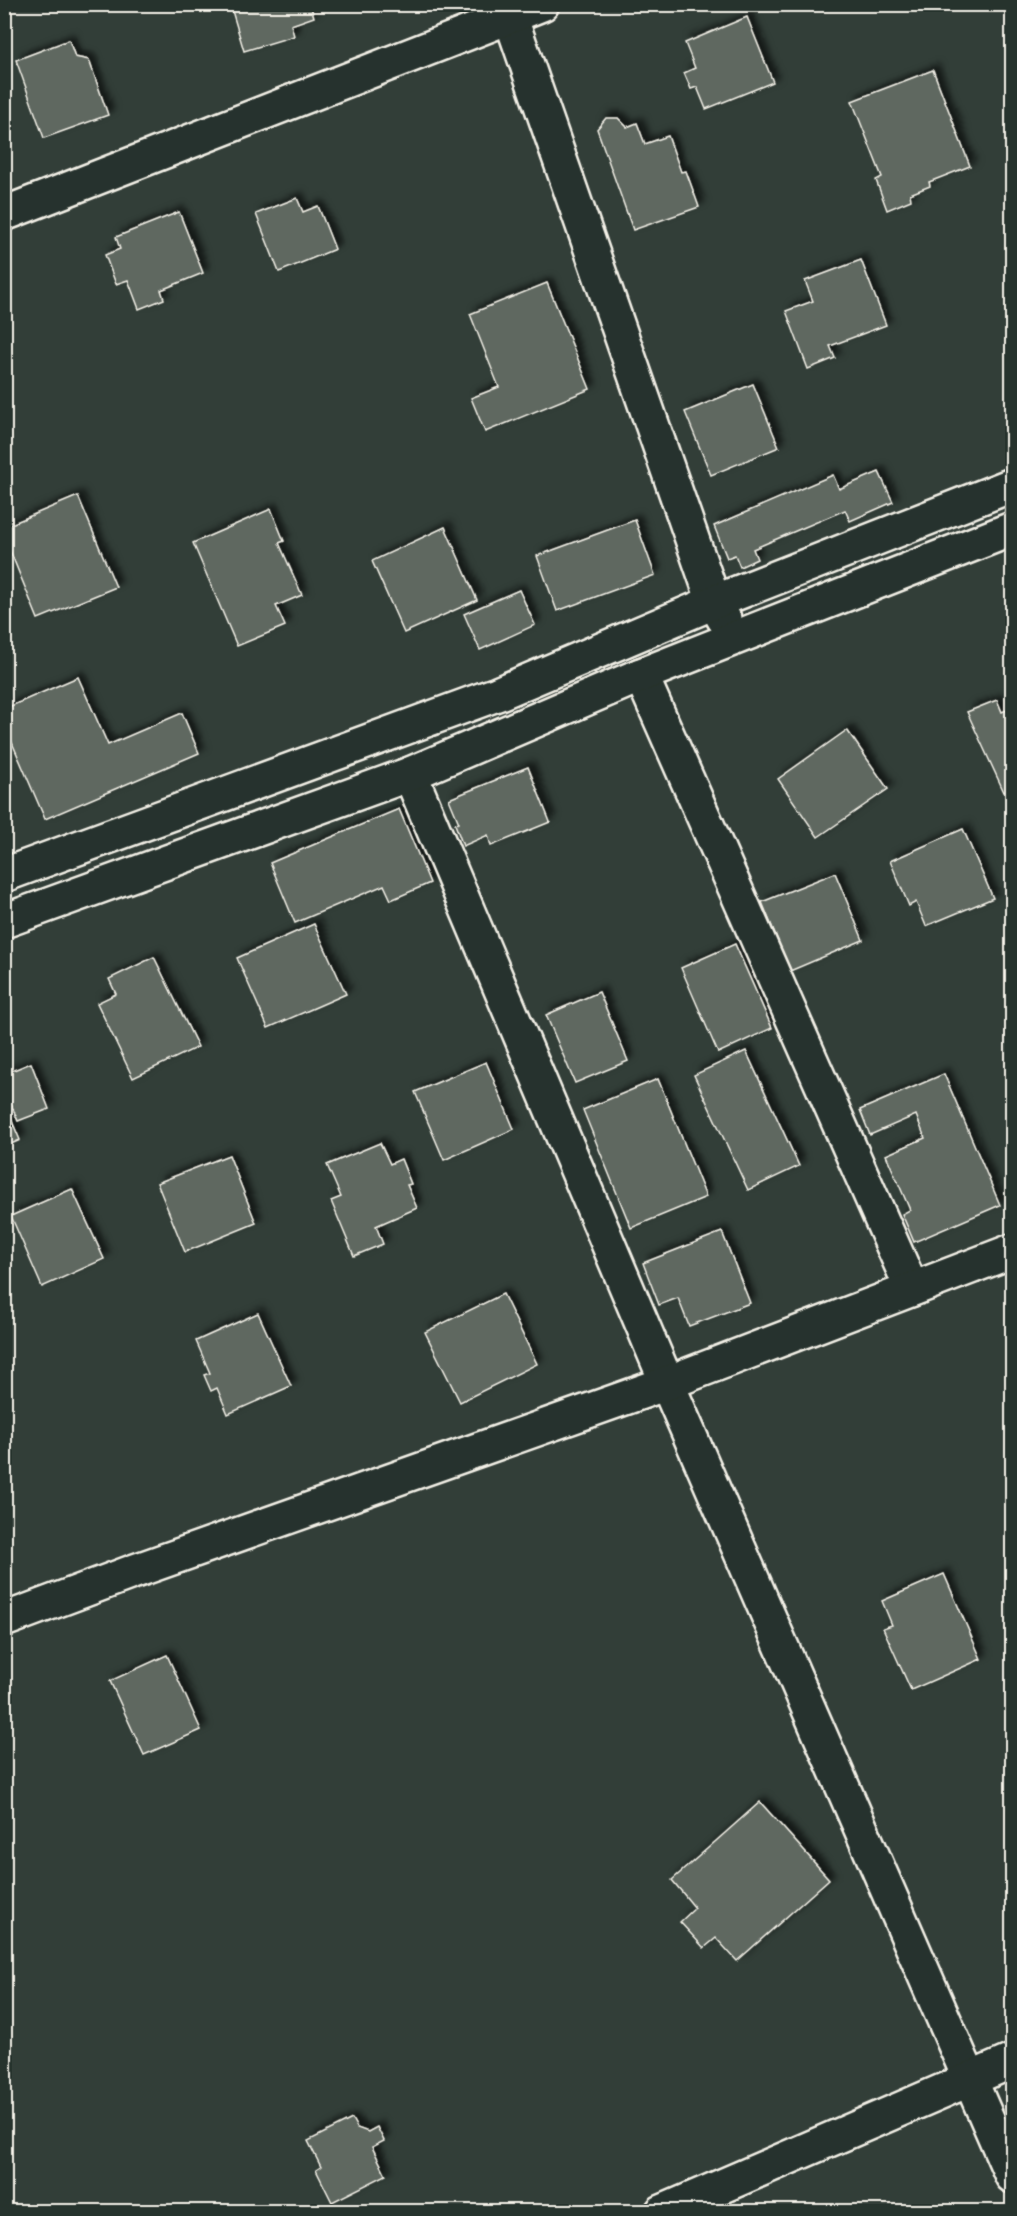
<svg xmlns="http://www.w3.org/2000/svg" width="1017" height="2216" font-family="'Balsamiq Sans',sans-serif">
<style>
.building{fill:#5f6861;stroke:#f4f1e8;stroke-width:1.5;filter:url(#shadow)}
.lines{fill:none;stroke-linecap:round;stroke-linejoin:round}
.minor-casing{stroke:#f4f1e8;stroke-width:38}
.minor{stroke:#26332d;stroke-width:33}
</style>
<defs>
<filter id="shadow"><feDropShadow dx="5.5" dy="-5.5" stdDeviation="3" flood-color="#0009"/></filter>
</defs>
<rect width="100%" height="100%" fill="#323e38"/>
<filter id="ink" filterUnits="userSpaceOnUse"><feTurbulence type="fractalNoise" baseFrequency=".0167" numOctaves="2"/><feDisplacementMap in="SourceGraphic" scale="12" xChannelSelector="R" yChannelSelector="G"/><feConvolveMatrix kernelMatrix="1 2 1 2 8 2 1 2 1" color-interpolation-filters="sRGB"/></filter>
<g filter="url(#ink)">
<!-- building -->
<g class="building">
<polygon points="230,4 310,4 314,17 291,25 294,36 244,51"/>
<polygon points="747,17 773,82 706,109 697,87 691,89 684,73 695,68 685,43"/>
<polygon points="69,40 75,57 89,60 108,115 44,138 16,60"/>
<polygon points="933,70 970,166 929,182 930,186 910,194 911,200 887,210 876,180 882,177 852,101"/>
<polygon points="606,118 618,118 627,127 637,123 645,144 668,136 681,172 686,171 699,207 633,230 597,129"/>
<polygon points="297,198 303,212 318,206 335,249 279,272 256,214"/>
<polygon points="179,212 203,273 161,290 164,299 139,309 128,280 116,284 105,255 120,249 116,237"/>
<polygon points="861,260 886,325 830,346 835,358 808,369 786,311 813,301 805,281"/>
<polygon points="547,283 590,389 485,432 471,398 499,387 470,314"/>
<polygon points="753,384 779,447 711,475 685,412"/>
<polygon points="879,472 893,502 850,521 845,510 753,549 757,559 740,567 735,555 727,558 714,526 833,475 839,489"/>
<polygon points="78,496 116,587 38,619 4,536 4,527"/>
<polygon points="271,509 284,541 279,543 302,595 276,606 285,626 237,646 193,543"/>
<polygon points="635,520 655,575 557,611 537,556"/>
<polygon points="445,527 477,600 404,633 372,561"/>
<polygon points="519,590 535,625 480,650 464,614"/>
<polygon points="78,677 108,745 182,713 199,753 45,819 4,724 4,709"/>
<polygon points="997,700 1002,712 1012,708 1012,788 1004,792 967,712"/>
<polygon points="847,730 888,789 818,837 778,779"/>
<polygon points="528,767 550,822 491,846 488,835 463,846 455,824 459,823 449,799"/>
<polygon points="399,809 430,883 391,900 384,885 295,923 270,863"/>
<polygon points="963,829 993,898 926,926 916,902 909,906 890,861"/>
<polygon points="835,873 863,940 790,971 762,902"/>
<polygon points="314,924 346,994 268,1028 237,958"/>
<polygon points="735,944 772,1028 718,1053 681,968"/>
<polygon points="154,957 198,1047 133,1078 97,1003 116,994 109,979"/>
<polygon points="599,992 628,1061 575,1083 546,1015"/>
<polygon points="746,1051 799,1166 748,1190 694,1075"/>
<polygon points="486,1062 514,1129 444,1160 415,1092"/>
<polygon points="31,1063 49,1109 18,1121 4,1087 4,1074"/>
<polygon points="944,1074 1000,1205 914,1242 902,1214 910,1210 886,1155 925,1138 916,1115 870,1135 860,1110"/>
<polygon points="658,1079 706,1197 631,1228 583,1110"/>
<polygon points="8,1112 20,1140 4,1147 4,1114"/>
<polygon points="380,1143 390,1164 401,1159 411,1184 407,1185 417,1208 376,1226 383,1244 354,1256 331,1201 341,1197 327,1165"/>
<polygon points="229,1155 256,1223 185,1252 157,1183"/>
<polygon points="72,1189 104,1259 42,1287 11,1216"/>
<polygon points="722,1232 750,1303 689,1326 678,1298 659,1305 643,1263"/>
<polygon points="503,1294 537,1364 460,1402 425,1332"/>
<polygon points="258,1313 291,1386 228,1414 217,1388 211,1391 204,1375 210,1373 196,1341"/>
<polygon points="944,1574 981,1659 911,1690 883,1628 892,1625 882,1601"/>
<polygon points="167,1655 201,1730 144,1755 110,1681"/>
<polygon points="760,1802 829,1879 737,1961 716,1938 704,1948 680,1922 695,1908 672,1880"/>
<polygon points="352,2119 357,2128 368,2132 377,2127 384,2141 372,2147 386,2175 332,2202 316,2170 321,2167 308,2141"/>
</g>
<g class="lines">
<defs>
<g id="minor">
<polyline points="510,16 714,602 724,619"/>
<polyline points="4,214 542,4"/>
<polyline points="641,675 912,1289"/>
<polyline points="410,774 667,1383 1012,2176"/>
<polyline points="4,875 497,694 714,602 1012,485"/>
<polyline points="4,921 410,774 641,675 1012,529"/>
<polyline points="4,1620 135,1571 667,1383 1012,1251"/>
<polyline points="662,2212 1012,2061"/>
</g>
</defs>
<!-- minor casing -->
<use href="#minor" class="minor-casing"/>
<!-- minor -->
<use href="#minor" class="minor"/>
</g>
</g>
<!-- margin -->
<rect width="1017" height="2216" fill="none" stroke="#26332d" stroke-width="24"/>
<rect x="12" y="12" width="993" height="2192" fill="none" stroke="#f4f1e8" stroke-width="2" filter="url(#ink)"/>
</svg>
